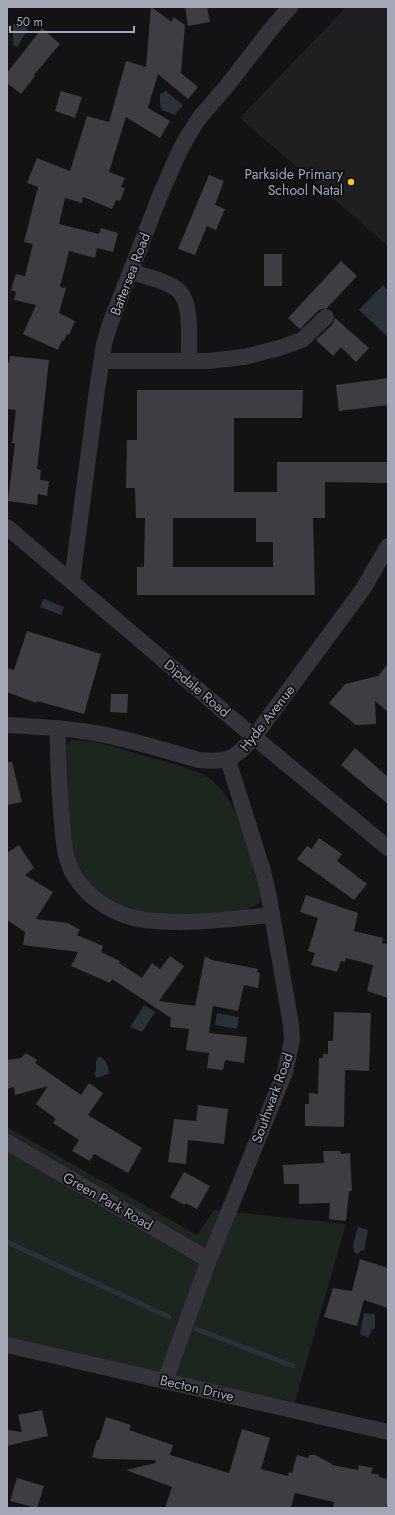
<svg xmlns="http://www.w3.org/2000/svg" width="395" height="1515" font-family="Jost,sans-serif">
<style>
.built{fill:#1f1f22}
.green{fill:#1d251f}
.water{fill:#293139}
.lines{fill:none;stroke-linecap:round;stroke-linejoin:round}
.stream{stroke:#293139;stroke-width:5}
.building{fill:#3d3d42;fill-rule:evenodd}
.minor{stroke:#34343a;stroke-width:16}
.poi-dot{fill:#fbc425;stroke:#0e0e10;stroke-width:1.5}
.labels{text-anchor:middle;stroke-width:3.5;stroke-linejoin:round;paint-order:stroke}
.poi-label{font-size:14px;fill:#a4a8b6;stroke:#0e0e10;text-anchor:end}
.street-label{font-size:14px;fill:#a4a8b6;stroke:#0e0e10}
</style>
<rect width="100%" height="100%" fill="#131315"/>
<!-- built -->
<polygon class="built" points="346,7 388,7 388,246 240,118"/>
<!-- green -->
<g class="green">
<path d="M72,740C96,740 121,749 144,756C163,761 184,766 202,774C240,793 252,860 261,898L260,903C236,918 202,917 174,915C154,914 130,915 112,905C105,900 92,889 87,883C65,857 66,783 64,750L67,744Z"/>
<polygon points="7,1127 197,1235 214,1210 346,1224 295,1402 31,1345 7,1337"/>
</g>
<!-- water -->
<g class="water">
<polygon points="17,23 23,25 28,29 17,47 13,45 13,24"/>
<polygon points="166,91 183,105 175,115 162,110 160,102 160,94"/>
<polygon points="383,285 388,291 388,337 359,310"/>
<polygon points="44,599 64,607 61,615 40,607"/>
<polygon points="144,1005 155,1012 142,1032 130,1027"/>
<polygon points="217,1013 239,1017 237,1029 215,1025"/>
<path d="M98,1057C105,1057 108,1065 109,1072L108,1074L97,1078L94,1073L96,1071V1062Z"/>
<polygon points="358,1227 368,1230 364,1251 361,1250 360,1253 357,1254 354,1252 353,1245"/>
<polygon points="364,1313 375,1314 375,1328 372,1330 368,1338 360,1334"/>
</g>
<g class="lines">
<!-- stream -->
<g class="stream">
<polyline points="7,1242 169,1317"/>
<polyline points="196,1329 293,1366"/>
</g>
</g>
<!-- building -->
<g class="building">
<polygon points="151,7 172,22 173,17 185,25 181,73 198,87 188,99 158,74 148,108 170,121 160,138 126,117 109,172 125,178 121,187 125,188 120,201 116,200 112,209 83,197 82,203 65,198 59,224 99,234 101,228 118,233 113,252 97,248 95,258 69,251 60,287 66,288 59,313 75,321 69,335 67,334 64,341 62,340 58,350 23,334 36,305 14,300 16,292 11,290 16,274 25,276 33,244 24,242 38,187 27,183 37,158 70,171 87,116 109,122 126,61 146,67"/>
<polygon points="185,7 207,7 210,22 188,26"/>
<polygon points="42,28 60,44 34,75 35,76 21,94 7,83 7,73"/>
<polygon points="61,91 82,97 75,118 55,111"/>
<polygon points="209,175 224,181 215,205 225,209 216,230 207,226 195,255 178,249"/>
<rect x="264" y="254" width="18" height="32"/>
<polygon points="341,261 357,276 327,308 319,310 300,329 288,318"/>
<polygon points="335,318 369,348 356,362 341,347 333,356 316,340 333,324"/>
<polygon points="10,356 49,360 37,469 41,470 40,480 49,481 47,496 38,494 37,505 8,501 15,443 12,443 16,410 7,409 7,362 9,363"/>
<polygon points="388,378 388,405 339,411 336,385"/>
<path d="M137,390H303L302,418H234V492H277V462H388V483L325,482V518H313L315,595H137V567H144L145,518H136L135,488H126L127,440H137ZM173,518H256V542H273V567H173Z"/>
<polygon points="27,631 101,654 84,714 37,701 36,703 7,692 7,668 14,670"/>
<polygon points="388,664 388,712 375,701 376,724 356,725 329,703 345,684 378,676"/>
<polygon points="111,694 128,694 127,713 110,712"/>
<polygon points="355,748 388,777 388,804 341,765"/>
<polygon points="7,762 12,762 22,802 7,805"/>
<polygon points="319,838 342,854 337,861 367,884 354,900 297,859 307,846 312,849"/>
<polygon points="19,845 34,868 25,875 53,892 36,919 68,923 80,930 77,935 103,946 101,952 120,961 119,963 142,978 152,963 160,969 170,956 184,966 159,1001 195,1006 205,956 212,960 258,969 257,972 260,973 258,988 244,985 238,1011 213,1006 209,1033 247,1037 244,1063 225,1060 223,1070 207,1068 209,1053 186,1050 189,1029 170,1027 171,1018 112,979 110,983 71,966 78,952 23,945 25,932 7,920 7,853"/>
<polygon points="306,895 358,913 354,931 383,938 382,943 388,944 388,998 367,991 373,965 346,958 345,962 341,961 337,972 311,965 315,953 308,951 318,918 300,912"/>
<polygon points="334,1012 371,1013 369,1071 345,1070 344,1127 305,1126 305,1104 309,1104 309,1093 318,1094 319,1058 323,1058 323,1054 328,1054 328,1041 333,1041"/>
<polygon points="26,1053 37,1060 35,1063 81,1095 89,1083 103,1093 88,1115 142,1148 128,1173 94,1154 90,1161 72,1151 79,1140 53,1123 56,1119 36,1104 48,1086 15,1095 14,1087 7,1089 7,1060 21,1058"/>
<polygon points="198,1105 228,1109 224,1144 188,1140 186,1164 168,1162 174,1119 196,1121"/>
<polygon points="323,1151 340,1151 341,1154 350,1153 352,1191 349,1191 346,1221 329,1219 330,1203 299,1204 299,1184 284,1184 283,1165 324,1163"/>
<polygon points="184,1172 210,1186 197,1209 186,1203 185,1205 170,1197"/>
<polygon points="360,1259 388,1268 388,1308 364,1300 357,1326 324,1317 333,1288 352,1291"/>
<polygon points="42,1410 48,1436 7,1446 7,1430 22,1432 18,1415"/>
<polygon points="106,1417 131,1425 129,1430 173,1445 170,1455 229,1473 242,1429 270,1438 261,1469 288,1476 289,1472 292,1473 297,1455 308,1458 309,1455 315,1455 332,1464 332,1465 358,1470 359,1465 373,1468 371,1473 380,1475 379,1477 388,1479 388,1497 386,1508 333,1508 334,1502 295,1493 291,1508 165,1508 172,1487 126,1470 156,1463 155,1460 99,1459 92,1457 97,1440 99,1440"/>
<polygon points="17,1478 44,1486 37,1508 10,1501"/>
</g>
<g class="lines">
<!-- minor -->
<g class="minor">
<path d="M131,272C144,276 169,281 179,291C193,305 188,342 189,360"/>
<polyline points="102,361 208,361 244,357 279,348 302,340 326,317"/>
<polyline points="7,527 254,737 388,848"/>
<polyline points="72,581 97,390 104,344 110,324 161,193 180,150 189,134 200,117 226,87 272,28 290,7"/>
<path d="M7,725C34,727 62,727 89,732C127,738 163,750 199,760C229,763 235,758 254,737L363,589L388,546"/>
<path d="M58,728C57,756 59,782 61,810C63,832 63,858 75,877C90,901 119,917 145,920C187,925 230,919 272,915"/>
<polyline points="7,1142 209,1260"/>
<polyline points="7,1345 388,1432"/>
<polyline points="165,1381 209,1260 285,1072 292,1040 291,1025 269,897 263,871 228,760"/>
</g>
</g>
<!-- markers -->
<circle class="poi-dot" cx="351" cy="182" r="4"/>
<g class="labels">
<!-- poi labels -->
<g class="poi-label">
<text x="343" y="179">Parkside Primary<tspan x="343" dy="16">School Natal</tspan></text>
</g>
<!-- street labels -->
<g class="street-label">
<text transform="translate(130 274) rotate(-69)" y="5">Battersea Road</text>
<text transform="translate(197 688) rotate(40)" y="5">Dipdale Road</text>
<text transform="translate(267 718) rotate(-52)" y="5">Hyde Avenue</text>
<text transform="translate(272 1098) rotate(-70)" y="5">Southwark Road</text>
<text transform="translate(108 1201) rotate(30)" y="5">Green Park Road</text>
<text transform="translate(197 1388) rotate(13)" y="5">Becton Drive</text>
</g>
</g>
<!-- border -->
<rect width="395" height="1515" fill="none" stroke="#a4a8b6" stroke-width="16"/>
<!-- scale -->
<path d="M10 26v6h124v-6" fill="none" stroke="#a4a8b6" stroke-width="2"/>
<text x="16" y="26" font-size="12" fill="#a4a8b6" stroke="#0e0e10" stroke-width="3" paint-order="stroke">50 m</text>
</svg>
